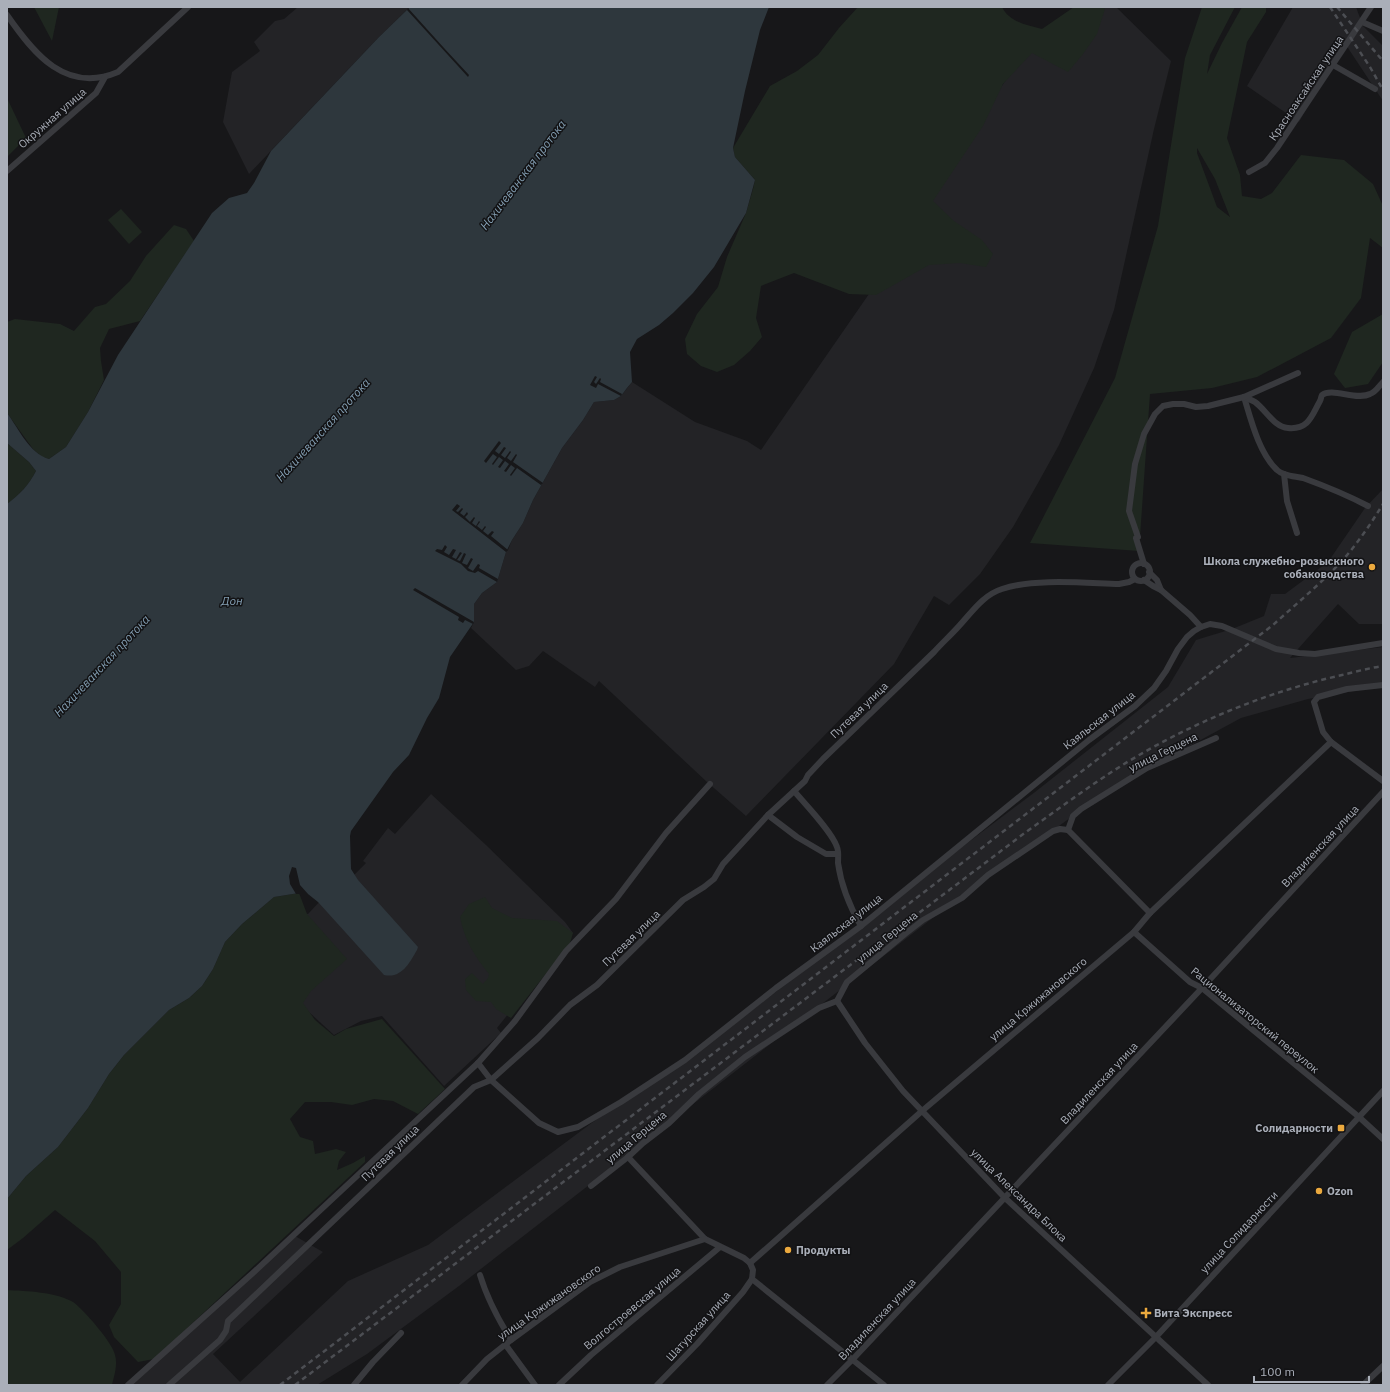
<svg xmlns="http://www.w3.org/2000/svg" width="1390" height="1392" font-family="'IBM Plex Sans',sans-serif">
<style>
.built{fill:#232326}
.green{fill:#1f2720;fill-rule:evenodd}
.water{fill:#2e373d}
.pier{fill:#171719}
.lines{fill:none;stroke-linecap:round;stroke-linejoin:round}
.street{stroke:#393a3e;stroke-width:6}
.rail{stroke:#4c4e53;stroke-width:2.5;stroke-dasharray:5 4;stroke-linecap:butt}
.poi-dot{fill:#eba93e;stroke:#121214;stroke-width:1.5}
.labels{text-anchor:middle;stroke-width:3;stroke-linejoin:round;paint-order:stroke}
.street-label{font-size:11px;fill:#aaafb9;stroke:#121214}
.poi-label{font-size:11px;font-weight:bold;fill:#aaafb9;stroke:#121214;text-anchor:start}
.water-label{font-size:12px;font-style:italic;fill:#839eb2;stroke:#121214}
</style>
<rect width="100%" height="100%" fill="#171719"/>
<!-- built -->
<g class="built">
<polygon points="298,7 410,7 379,37 249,174 223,122 232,72 260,51 254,42 275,21 284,19"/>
<polygon points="1095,7 1116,7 1171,61 1154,129 1114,310 1094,368 1059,445 1038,483 1013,527 980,574 949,605 934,596 894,664 746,816 707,782 599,681 595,687 543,651 529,666 516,670 471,628 474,622 474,604 482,593 497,582 506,552 508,550 512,540 523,523 533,500 562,448 583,420 594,402 614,400 621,396 632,382 695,422 747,441 761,450 925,213 919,206 1035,38"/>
<polygon points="1293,7 1356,7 1363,26 1383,46 1383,101 1344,42 1299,122 1247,86"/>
<polygon points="1383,489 1383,624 1359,624 1338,604 1290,658 1383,647 1383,686 1308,699 1241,718 1107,791 930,920 459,1286 367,1354 317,1385 128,1385 295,1236 323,1252 213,1354 240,1382 348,1281 428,1245 597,1119 730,1027 824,955 884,906 1035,792 1168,687 1196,640 1232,629 1264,616 1271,594 1285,594 1328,562 1365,508"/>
<polygon points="431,794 486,845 565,922 573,933 497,1028 501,1033 444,1086 382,1016 361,1021 334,1035 238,947 290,910 308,914 348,871 354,875 366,863 363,861 388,828 395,834"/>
</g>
<!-- green -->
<g class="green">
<polygon points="34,7 59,7 52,41"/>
<path d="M858,7H1002C1009,22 1027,25 1042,29L1074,7H1104L1105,9L1097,34L1083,54L1068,72L1032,53L1003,84L983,126L933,201L954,221L982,240L993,254L986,267L960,263L929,265L876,295L849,294L794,273L761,286L756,318L762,337L750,351L734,365L717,372L701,366L687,354L685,339L697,314L718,287L727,257L746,213L753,189L755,180L735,157L733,148L770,86L797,71L818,55L839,28Z"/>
<path d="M1202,7H1235L1210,55L1207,74L1222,43L1242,7H1266V12L1247,42L1227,138L1240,175L1242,196L1261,199L1272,193L1301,155L1344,160L1373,184L1383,206V248L1370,238L1361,298L1331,338L1257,377L1212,388L1150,394L1139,551L1030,543L1115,378L1158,226L1185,58ZM1197,148L1215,179L1230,217L1217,207L1197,153Z"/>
<polygon points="7,98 26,138 7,157"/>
<polygon points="121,209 142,232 129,244 108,220"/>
<polygon points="174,225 186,229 194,241 140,321 109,329 100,348 101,361 104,380 88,412 66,447 49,459 42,457 33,449 7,413 7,322 15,319 60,324 74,331 95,307 106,304 130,281 146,256"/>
<polygon points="1383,314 1383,362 1368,384 1345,388 1334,374 1352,332"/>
<path d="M7,443L29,462L36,471C29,485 19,495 7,504Z"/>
<polygon points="299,893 307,914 347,959 311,991 303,1003 315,1020 334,1036 346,1029 382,1019 445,1089 418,1114 393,1101 374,1099 352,1105 331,1102 305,1102 290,1119 300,1137 313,1141 315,1154 336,1149 346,1152 339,1161 337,1170 353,1163 365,1156 365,1162 154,1359 138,1362 114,1337 109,1325 121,1304 121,1272 95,1241 55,1210 23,1238 7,1250 7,1199 26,1176 58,1147 88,1108 109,1074 124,1055 169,1010 189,998 202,986 213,969 225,942 242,924 274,897"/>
<path d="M485,897L492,908L512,918L557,921L573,933L570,943L511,1018L496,1009L491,1002L476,1001L466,990L465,979L472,973L483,984L488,978L489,974C475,957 464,939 460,917L469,904Z"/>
<path d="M7,1290C26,1291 56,1292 73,1302C83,1309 113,1343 115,1355C118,1365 114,1376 112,1385H7Z"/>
</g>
<!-- water -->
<path class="water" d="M410,7H769L760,30L745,91L733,148L735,157L755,180L746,213L714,267L693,293L673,313L659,325L637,339L630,352L632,382L627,388L621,396L614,400L594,402L583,420L562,448L533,500L523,523L512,540L506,552L497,582L482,593L474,604V622L450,657L439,698L427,718L409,755L393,772L351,831L350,836L351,869L358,880L418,947L417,950C410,962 402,979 384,975L318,902L308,894L299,893L274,897L242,924L225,942L213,969L202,986L189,998L169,1010L124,1055L109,1074L88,1108L58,1147L26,1176L7,1199V504C19,495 29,485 36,471L29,462L7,443V413C19,429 29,453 49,459L66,447L88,412L118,355L212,213L229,198L247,193L254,183L271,151L379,37Z"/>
<!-- pier -->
<g class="pier">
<polygon points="408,8 444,48 469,75 468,77 407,10"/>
<polygon points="595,376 597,377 594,382 596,384 600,378 601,379 600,382 622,394 621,396 598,384 596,388 590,385"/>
<polygon points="499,441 501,443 495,451 499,454 504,447 506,448 501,455 505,458 510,451 511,452 507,458 511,461 516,454 517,455 513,462 543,483 541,485 517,468 511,476 510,475 515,468 511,465 506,472 504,471 509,464 505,461 500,468 498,467 503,460 499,457 493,465 492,464 497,457 493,454 486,463 484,461"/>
<polygon points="457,504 460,506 456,511 458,512 462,508 463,509 460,513 464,516 467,512 468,514 465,517 470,522 474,517 475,518 472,523 476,526 479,521 480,522 477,526 482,530 485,526 486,527 483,531 488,535 492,531 494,532 491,536 508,550 506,552 452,510"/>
<polygon points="445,545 447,547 444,552 449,555 453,549 456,550 452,557 456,559 460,552 462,553 457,560 460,561 464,553 466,554 462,563 467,565 471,558 473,559 468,568 473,571 478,564 480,565 479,568 498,579 497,582 478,571 475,573 468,571 461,564 435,551 437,549 442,550"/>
<polygon points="415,588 474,622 473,624 465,620 463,623 458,620 459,617 413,590"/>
<polygon points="292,867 296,868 300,885 308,894 296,894 290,884 289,876"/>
</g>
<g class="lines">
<!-- street -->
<g class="street">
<path d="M7,15C34,54 66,94 118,72L188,7"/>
<polyline points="1362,22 1383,31"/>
<polyline points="1333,65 1375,89"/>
<polyline points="7,171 96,93 105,77"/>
<polyline points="1249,172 1265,163 1277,148 1371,7"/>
<path d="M1244,397C1251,420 1259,453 1277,470C1283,476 1294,476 1303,478C1325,486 1347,495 1368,506"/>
<path d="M1244,397C1248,399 1252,400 1255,402C1266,410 1274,427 1288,428C1309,430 1312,415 1320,401C1321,399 1321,397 1322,395C1332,387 1357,401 1370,394C1376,392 1379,386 1383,382"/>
<polyline points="1284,474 1287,501 1297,533"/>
<circle cx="1141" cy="572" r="9"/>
<polyline points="1144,564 1136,538 1138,537 1129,511 1135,464 1144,434 1155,414 1163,406 1173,404 1184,404 1196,407 1208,406 1244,397 1298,373"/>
<polyline points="1149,572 1157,580 1161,590 1190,615 1201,627 1210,624 1222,626 1276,649 1299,653 1315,654 1383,643"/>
<polyline points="1144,580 1153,586 1161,590"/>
<polyline points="1383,685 1347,689 1318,697 1314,702 1323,732 1331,742 1383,781"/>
<path d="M794,791C806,805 832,832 837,847C839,852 838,858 838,863C841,885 850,907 861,926"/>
<polyline points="768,815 797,837 826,854 838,854"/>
<polyline points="1068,830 1150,913"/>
<polyline points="1134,932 1190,982 1202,988 1359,1117 1383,1139"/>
<polyline points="837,1001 865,1043 903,1091 1004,1197 1208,1385"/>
<polyline points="478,1063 491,1080 539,1123 558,1132 578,1127 621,1102 685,1060 776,988 861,926 1089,740 1135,706 1154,688 1166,671 1178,649 1187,637 1194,631 1201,627"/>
<polyline points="628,1157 705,1239 744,1258 750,1263 753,1270 752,1279 884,1385"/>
<polyline points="591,1186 628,1157 643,1143 669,1123 699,1094 745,1057 819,1008 837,1001 847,982 905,934 923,920 962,898 988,875 1053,831 1060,829 1068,830 1073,816 1081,809 1147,768 1216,738"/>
<polyline points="750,1263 922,1111 1134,932 1150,913 1331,742"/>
<path d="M480,1275C487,1298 498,1319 511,1340"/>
<polyline points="505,1344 535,1385"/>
<polyline points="128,1385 254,1272 478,1063 515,1021 566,951 616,899 666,833 710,784"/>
<path d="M169,1385L220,1340L226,1331L228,1321L474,1087L491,1080L538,1038L570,1005L597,985L683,900L704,887L714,879L723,864L768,815L805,781L808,775L823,759C860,723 897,688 934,652C942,643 951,635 959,626C972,612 983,595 1002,589C1035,578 1084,583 1119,584L1129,582L1135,579"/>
<polyline points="354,1385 373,1362 401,1333"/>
<polyline points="462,1385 487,1359 511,1340 590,1282 620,1267 705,1239"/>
<polyline points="559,1385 591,1355 720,1247"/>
<polyline points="657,1385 697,1344 743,1292 752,1279"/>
<polyline points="827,1385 853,1359 1202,988 1383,792"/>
<polyline points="1108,1385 1155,1338 1383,1091"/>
<polyline points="1363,1385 1383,1366"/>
</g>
<!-- rail -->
<g class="rail">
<polyline points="1330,7 1370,67 1383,90"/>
<polyline points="1337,7 1383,61"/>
<path d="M280,1385L1273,625C1295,605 1318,586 1339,564C1356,546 1370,525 1383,504"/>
<path d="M295,1385L1026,832C1060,808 1093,783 1129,761C1194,722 1267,692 1342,675C1355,672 1369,668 1383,666"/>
</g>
</g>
<!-- markers -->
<g class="poi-dot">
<circle cx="1372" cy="567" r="4"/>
<rect x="1337" y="1124" width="8" height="8" rx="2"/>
<circle cx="1319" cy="1191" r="4"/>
<circle cx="788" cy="1250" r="4"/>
<path d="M1144 1307h4v4h4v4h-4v4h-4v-4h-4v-4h4z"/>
</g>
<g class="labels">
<!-- street labels -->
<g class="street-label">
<text transform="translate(1306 88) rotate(-56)" y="4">Красноаксайская улица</text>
<text transform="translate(52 118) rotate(-41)" y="4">Окружная улица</text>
<text transform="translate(859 710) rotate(-44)" y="4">Путевая улица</text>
<text transform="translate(1099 720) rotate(-38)" y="4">Каяльская улица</text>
<text transform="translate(1163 752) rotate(-26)" y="4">улица Герцена</text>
<text transform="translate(1320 846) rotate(-47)" y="4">Владиленская улица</text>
<text transform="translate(846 923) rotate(-38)" y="4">Каяльская улица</text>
<text transform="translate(887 937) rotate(-39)" y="4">улица Герцена</text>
<text transform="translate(631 938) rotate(-44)" y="4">Путевая улица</text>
<text transform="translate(1038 999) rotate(-40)" y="4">улица Кржижановского</text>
<text transform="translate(1255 1020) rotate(39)" y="4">Рационализаторский переулок</text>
<text transform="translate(1099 1083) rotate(-47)" y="4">Владиленская улица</text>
<text transform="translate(636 1137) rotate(-40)" y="4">улица Герцена</text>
<text transform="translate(390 1153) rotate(-44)" y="4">Путевая улица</text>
<text transform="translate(1019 1195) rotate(44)" y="4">улица Александра Блока</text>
<text transform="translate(1239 1232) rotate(-47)" y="4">улица Солидарности</text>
<text transform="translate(549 1302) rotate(-35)" y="4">улица Кржижановского</text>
<text transform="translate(632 1308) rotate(-40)" y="4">Волгостроевская улица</text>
<text transform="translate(877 1319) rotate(-47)" y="4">Владиленская улица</text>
<text transform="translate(698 1326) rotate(-48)" y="4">Шатурская улица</text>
</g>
<!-- poi labels -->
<g class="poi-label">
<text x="1364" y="565" text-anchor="end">Школа служебно-розыскного<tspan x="1364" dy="13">собаководства</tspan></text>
<text x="1333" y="1132" text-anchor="end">Солидарности</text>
<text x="1327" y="1195">Ozon</text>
<text x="796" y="1254">Продукты</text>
<text x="1154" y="1317">Вита Экспресс</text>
</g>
<!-- water labels -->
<g class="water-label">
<text transform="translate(523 175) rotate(-53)" y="4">Нахичеванская протока</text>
<text transform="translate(323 430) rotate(-48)" y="4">Нахичеванская протока</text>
<text x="232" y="605">Дон</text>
<text transform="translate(102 666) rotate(-47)" y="4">Нахичеванская протока</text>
</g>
</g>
<!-- border -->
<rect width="1390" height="1392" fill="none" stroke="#aaafb9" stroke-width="16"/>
<!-- scale -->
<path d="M1254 1376v6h115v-6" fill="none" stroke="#aaafb9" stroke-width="2"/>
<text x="1260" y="1376" font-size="12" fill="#aaafb9" stroke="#121214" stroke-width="3" paint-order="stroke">100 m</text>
</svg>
